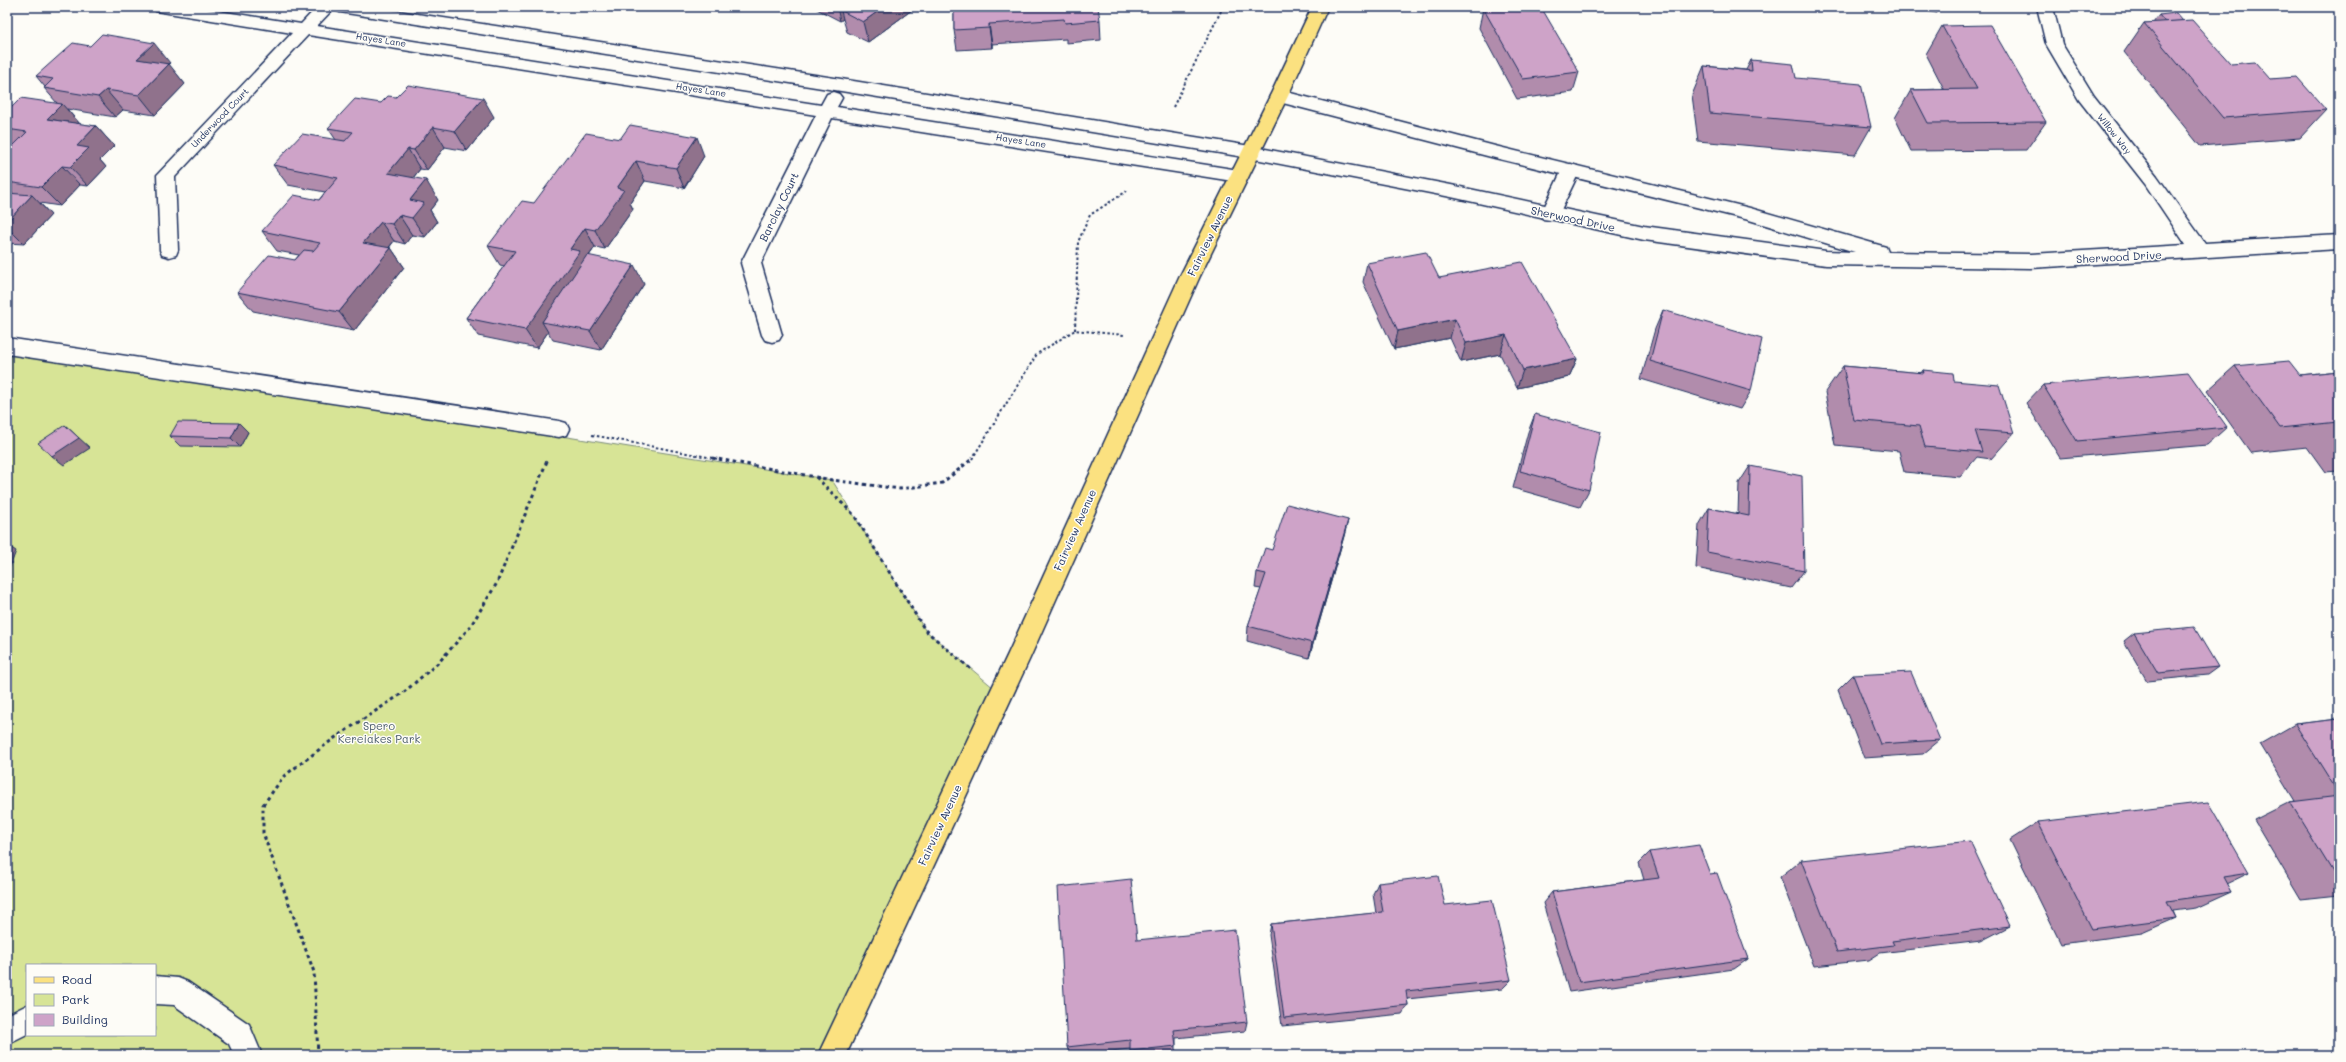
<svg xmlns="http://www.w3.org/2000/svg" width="2346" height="1062" font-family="Mali,sans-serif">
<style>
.green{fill:#d7e496;stroke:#798a7a;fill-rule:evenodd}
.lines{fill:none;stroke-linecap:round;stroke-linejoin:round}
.service-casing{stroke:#1b2f5e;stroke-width:3}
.minor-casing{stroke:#1b2f5e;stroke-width:3}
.primary-casing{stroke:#1b2f5e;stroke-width:3}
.path-far1{stroke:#1b2f5e;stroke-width:2;stroke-dasharray:2.5 2.5;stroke-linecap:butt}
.path{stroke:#1b2f5e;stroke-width:3;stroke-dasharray:3.5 3.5;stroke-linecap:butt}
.service{fill:#fdfcf7;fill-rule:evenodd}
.minor{fill:#fdfcf7;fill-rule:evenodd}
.primary{fill:#fbe180;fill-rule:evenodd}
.wall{fill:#b18cac;stroke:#1b2f5e}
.shaded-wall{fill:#90728c;stroke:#1b2f5e}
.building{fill:#cea3c8;stroke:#1b2f5e}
.labels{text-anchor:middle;stroke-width:3;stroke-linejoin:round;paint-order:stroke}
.far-street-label{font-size:9px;fill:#1b2f5e;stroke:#fdfcf7}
.street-label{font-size:11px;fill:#1b2f5e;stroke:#fdfcf7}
.park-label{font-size:11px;fill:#4a5c6c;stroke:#fdfcf7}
</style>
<rect width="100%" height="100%" fill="#fdfcf7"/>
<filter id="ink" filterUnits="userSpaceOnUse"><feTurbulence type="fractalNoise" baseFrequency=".025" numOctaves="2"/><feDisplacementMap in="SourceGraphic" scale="8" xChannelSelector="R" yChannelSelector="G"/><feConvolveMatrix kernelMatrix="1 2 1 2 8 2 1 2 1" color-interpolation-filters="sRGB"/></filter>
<g filter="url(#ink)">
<!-- green -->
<path class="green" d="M7,346L832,480L925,630L1001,694L838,1055H7ZM27,965H155V1035H27Z"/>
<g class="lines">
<defs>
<g id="service">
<polygon points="1571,164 1577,166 1580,170 1559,214 1557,219 1550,220 1543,219 1541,214 1562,170 1565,166"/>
<polygon points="7,338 559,421 566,423 569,429 566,435 559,437 7,354"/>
<polygon points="155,976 178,978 188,982 249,1024 262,1055 234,1055 229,1044 174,1005 155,1004"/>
<polygon points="27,1005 27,1034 7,1044 7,1015"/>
</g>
<polygon id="minor" points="154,7 194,7 301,24 317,7 372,7 841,79 1250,146 1451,185 1644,226 1826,251 1855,252 1749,220 1495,158 1279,102 1273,100 1270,96 1273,92 1279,90 1495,146 1750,208 1886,247 1888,252 2031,254 2186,245 2145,184 2079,100 2046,44 2037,7 2053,7 2062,44 2094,96 2157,176 2205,243 2339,235 2339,249 2031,268 1826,265 1644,240 1451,197 1250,158 841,91 340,12 333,9 317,26 821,105 827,94 833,92 839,94 842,98 837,107 1239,170 1245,172 1248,176 1245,180 1239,182 832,118 761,263 782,335 779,340 772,342 765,340 762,335 741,263 816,115 308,35 175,177 178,250 176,255 169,257 162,255 160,250 157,175 292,33 162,12 156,11"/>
<polygon id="primary" points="1312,7 1328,7 1288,96 1200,276 1030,658 846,1055 818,1055 1008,654 1180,276 1270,96"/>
</defs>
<!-- service casing -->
<use href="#service" class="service-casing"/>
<!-- minor casing -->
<use href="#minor" class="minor-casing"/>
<!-- primary casing -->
<use href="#primary" class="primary-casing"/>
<!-- path-far1 -->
<g class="path-far1">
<polyline points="1173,107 1223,7"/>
<polyline points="1075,330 1078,242 1090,215 1127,191"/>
<polyline points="592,435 718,459"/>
<polyline points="972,459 1037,354 1075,330 1125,335"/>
</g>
<!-- path -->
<g class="path">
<polyline points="712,458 832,480 900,489 942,483 973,458"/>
<polyline points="816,477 854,515 925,630 972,670"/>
<polyline points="318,1055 314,972 263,833 263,805 284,776 336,737 403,693 439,662 470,627 497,583 547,461"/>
</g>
<!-- service -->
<use href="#service" class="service"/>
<!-- minor -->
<use href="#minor" class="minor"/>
<!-- primary -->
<use href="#primary" class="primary"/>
</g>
<!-- wall -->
<g class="wall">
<polygon points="813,7 916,7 868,42 847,32 843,19 840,21"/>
<polygon points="954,7 1100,20 1101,40 1066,43 1066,39 992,44 992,48 957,50 954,30"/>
<polygon points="1902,7 1940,7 1937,13"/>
<polygon points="1483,8 1579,72 1573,92 1517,99 1479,28"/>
<polygon points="2159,15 2183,21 2231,64 2270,79 2326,110 2300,138 2200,146 2124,52 2144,23 2153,23"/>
<polygon points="1942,26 2046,122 2026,150 1911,151 1895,118 1911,90 1944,89 1926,54"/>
<polygon points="1751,60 1796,78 1871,127 1855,155 1698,141 1692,95 1704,66 1746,70"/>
<polygon points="170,63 168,64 185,84 155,115 123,110 115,117 67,109 80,124 96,126 114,146 100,160 106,167 88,186 80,185 60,206 40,203 51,215 24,244 7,243 7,152 12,147 10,147 7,144 7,112 57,103 44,88 45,87 36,76"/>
<polygon points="381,103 494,117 467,151 445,147 427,170 420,169 413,178 438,200 430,210 437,222 425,237 412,235 405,244 394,241 389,248 391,248 404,267 354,331 253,311 237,292 295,260 299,255 277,251 262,231 319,200 325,192 288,185 273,165 336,140 328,128"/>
<polygon points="620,139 704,156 684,188 645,181 630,203 633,209 605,249 595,247 589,256 644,284 601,350 553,340 548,332 537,348 478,336 466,318 504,266 500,265 488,246 534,203"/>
<polygon points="1367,263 1439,278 1577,359 1569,377 1517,388 1500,354 1461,362 1450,338 1394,349 1363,282"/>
<polygon points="1663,310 1751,391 1740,409 1641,379 1655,329"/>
<polygon points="1843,366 1921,373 1923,370 1954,381 2014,433 1991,459 1977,457 1960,477 1904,472 1899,451 1835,445 1825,392"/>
<polygon points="2235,366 2300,375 2339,371 2339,471 2325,472 2307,447 2251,453 2207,391"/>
<polygon points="2043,385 2227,427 2207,445 2060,458 2026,403"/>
<polygon points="1535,414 1589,490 1580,507 1513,488 1528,432"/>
<polygon points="248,432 240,447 180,446 170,436"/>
<polygon points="1750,466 1804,571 1791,588 1696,568 1699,525 1709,508 1738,514 1739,483"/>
<polygon points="1348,520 1344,536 1309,658 1247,641 1248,626 1261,589 1255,588 1257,572 1272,550"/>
<polygon points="2134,633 2218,667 2207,675 2147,681 2124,641"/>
<polygon points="1853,675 1940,740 1923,754 1864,758 1838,690"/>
<polygon points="2339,719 2339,895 2301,899 2254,820 2290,802 2295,801 2260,744 2295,724"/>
<polygon points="2038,822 2249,873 2226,884 2231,892 2196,908 2173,911 2176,918 2142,933 2061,944 2010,840"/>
<polygon points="1650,852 1710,874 1748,959 1734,969 1569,992 1543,903 1552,892 1644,880 1639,863"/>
<polygon points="1801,860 2010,926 1981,941 1880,953 1869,960 1814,966 1780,877"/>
<polygon points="1378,883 1445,905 1511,980 1502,989 1407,999 1408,1005 1402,1014 1282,1026 1269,935 1271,924 1376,913 1373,894"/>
<polygon points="1137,940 1247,1022 1245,1031 1176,1038 1176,1054 1164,1055 1131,1055 1130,1049 1070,1055 1067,1047"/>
</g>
<!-- shaded-wall -->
<g class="shaded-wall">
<polygon points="837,7 840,7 843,19 840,21"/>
<polygon points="884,7 916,7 868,42 863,22"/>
<polygon points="989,24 992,44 992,48 989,28"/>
<polygon points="154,43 170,63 153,79 137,59"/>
<polygon points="169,64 185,84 155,115 139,95"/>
<polygon points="106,90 123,110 115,117 98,97"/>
<polygon points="483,98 494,117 467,151 455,131"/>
<polygon points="62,104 80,124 47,119"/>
<polygon points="96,126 114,146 100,160 106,167 88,186 70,167 77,146"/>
<polygon points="433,127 445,147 427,170 414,150"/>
<polygon points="697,137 704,156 684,188 676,168"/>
<polygon points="408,149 420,169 401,193 388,173"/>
<polygon points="636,161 645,181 630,203 633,209 605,249 595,230 617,188"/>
<polygon points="62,166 80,185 60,206 41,187"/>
<polygon points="426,180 438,200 430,210 437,222 425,237 412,218 410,200"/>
<polygon points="32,195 51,215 24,244 7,227 7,222"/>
<polygon points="399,215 412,235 405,244 392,224"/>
<polygon points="381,222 394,241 377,262 363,243"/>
<polygon points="585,228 595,247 542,322 548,332 537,348 525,330 570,249"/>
<polygon points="391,248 404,267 354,331 339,312"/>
<polygon points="634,265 644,284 601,350 590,331"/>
<polygon points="1455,319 1450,338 1394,349 1398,331"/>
<polygon points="1506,335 1500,354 1461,362 1466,343"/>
<polygon points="1577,359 1569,377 1517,388 1523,370"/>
<polygon points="239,423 248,432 240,447 231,438"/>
<polygon points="65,425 90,448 64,465 52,456"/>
<polygon points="1348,520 1344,536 1309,658 1312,643"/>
<polygon points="7,545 16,551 7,575"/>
</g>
<!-- building -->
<g class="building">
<polygon points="848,7 884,7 863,22 842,11"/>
<polygon points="954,7 1098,7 1100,20 1065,23 1064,19 989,24 989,28 954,30"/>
<polygon points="1492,7 1541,7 1579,72 1523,79 1483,8"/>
<polygon points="2176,13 2183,21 2165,22 2159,15"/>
<polygon points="2192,20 2231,64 2255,62 2270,79 2297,77 2326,110 2223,118 2144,23"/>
<polygon points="1990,25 2046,122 1928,123 1911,90 1977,89 1942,26"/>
<polygon points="102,34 154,43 137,59 169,64 139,95 106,90 98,97 44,88 53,79 36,76 73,43 90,46"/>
<polygon points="1751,60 1793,64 1796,78 1861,84 1871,127 1710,113 1704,66 1752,71"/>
<polygon points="408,85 483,98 455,131 433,127 414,150 408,149 388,173 426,180 410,200 424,203 412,218 399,215 392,224 381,222 363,243 391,248 339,312 237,292 269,255 295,260 304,250 313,251 320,243 262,231 294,195 319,200 338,178 273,165 302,134 345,141 353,132 328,128 355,99 381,103 388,96 396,97"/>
<polygon points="21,98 62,104 47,119 96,126 77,146 89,148 70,167 62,166 41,187 7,182 7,152 27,132 7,129 7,112"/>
<polygon points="630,125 697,137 676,168 636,161 617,188 624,190 595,230 585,228 570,249 580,251 525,330 466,318 515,251 488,246 522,201 534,203 586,133 620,139"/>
<polygon points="7,193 32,195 7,222"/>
<polygon points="1426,252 1439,278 1522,262 1577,359 1523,370 1506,335 1466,343 1455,319 1398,331 1367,263"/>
<polygon points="587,255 634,265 590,331 542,322"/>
<polygon points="1663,310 1762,339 1751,391 1650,361"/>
<polygon points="2289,361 2300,375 2339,371 2339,424 2338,422 2280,428 2235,366"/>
<polygon points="1843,366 1924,373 1923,370 1953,373 1954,381 1999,385 2014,433 1975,430 1982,452 1925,447 1919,426 1854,420"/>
<polygon points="2188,372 2227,427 2077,441 2043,385"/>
<polygon points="1535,414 1601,432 1589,490 1520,471"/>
<polygon points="178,422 239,423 231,438 170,436"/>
<polygon points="65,425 79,438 52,456 38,443"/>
<polygon points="1750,466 1802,476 1804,571 1707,552 1709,508 1749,516"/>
<polygon points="1287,504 1348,520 1312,643 1248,626 1266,574 1257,572 1265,548 1272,550"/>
<polygon points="2194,627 2218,667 2158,673 2134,633"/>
<polygon points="1911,672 1940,740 1880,744 1853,675"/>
<polygon points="2339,719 2339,794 2295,724"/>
<polygon points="2339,796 2339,882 2290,802"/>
<polygon points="2208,802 2249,873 2223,877 2231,892 2167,901 2176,918 2092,929 2038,822"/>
<polygon points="1970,841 2010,926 1892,941 1894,945 1837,952 1801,860"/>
<polygon points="1699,845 1710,874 1717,873 1748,959 1579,982 1552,892 1659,878 1650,852"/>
<polygon points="1438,876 1445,905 1492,900 1511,980 1406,991 1408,1005 1284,1018 1271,924 1383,912 1378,883"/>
<polygon points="1131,879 1137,940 1235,930 1247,1022 1174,1030 1176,1046 1130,1051 1130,1040 1067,1047 1058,887"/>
</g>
</g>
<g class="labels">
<!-- far-street labels -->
<g class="far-street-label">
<text transform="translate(381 40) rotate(9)" y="3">Hayes Lane</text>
<text transform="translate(701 90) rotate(9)" y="3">Hayes Lane</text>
<text transform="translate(220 118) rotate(-46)" y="3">Underwood Court</text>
<text transform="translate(2114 134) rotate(52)" y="3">Willow Way</text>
<text transform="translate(1021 141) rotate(9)" y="3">Hayes Lane</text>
</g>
<!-- street labels -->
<g class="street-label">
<text transform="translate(779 207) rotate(-64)" y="4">Barclay Court</text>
<text transform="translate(1573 219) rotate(12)" y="4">Sherwood Drive</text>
<text transform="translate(1210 236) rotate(-64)" y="4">Fairview Avenue</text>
<text transform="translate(2119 257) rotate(-3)" y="4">Sherwood Drive</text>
<text transform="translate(1075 530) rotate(-66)" y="4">Fairview Avenue</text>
<text transform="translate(940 825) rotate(-65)" y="4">Fairview Avenue</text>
</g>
<!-- park labels -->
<g class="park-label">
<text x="379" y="730">Spero<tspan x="379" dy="13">Kereiakes Park</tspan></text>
</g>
</g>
<!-- margin -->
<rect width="2346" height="1062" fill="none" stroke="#fdfcf7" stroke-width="24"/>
<rect x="12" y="12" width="2322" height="1038" fill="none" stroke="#1b2f5e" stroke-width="1.5" filter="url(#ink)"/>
<!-- legend -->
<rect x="26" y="964" width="130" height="72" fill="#fdfcf7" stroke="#a3aaba"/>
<rect x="34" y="977" width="20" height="6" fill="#fbe180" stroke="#a3aaba"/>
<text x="62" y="984" font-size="12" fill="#1b2f5e">Road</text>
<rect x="34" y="994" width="20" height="12" fill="#d7e496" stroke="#a3aaba"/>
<text x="62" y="1004" font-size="12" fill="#1b2f5e">Park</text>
<rect x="34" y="1014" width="20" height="12" fill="#cea3c8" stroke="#a3aaba"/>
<text x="62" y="1024" font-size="12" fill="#1b2f5e">Building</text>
</svg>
